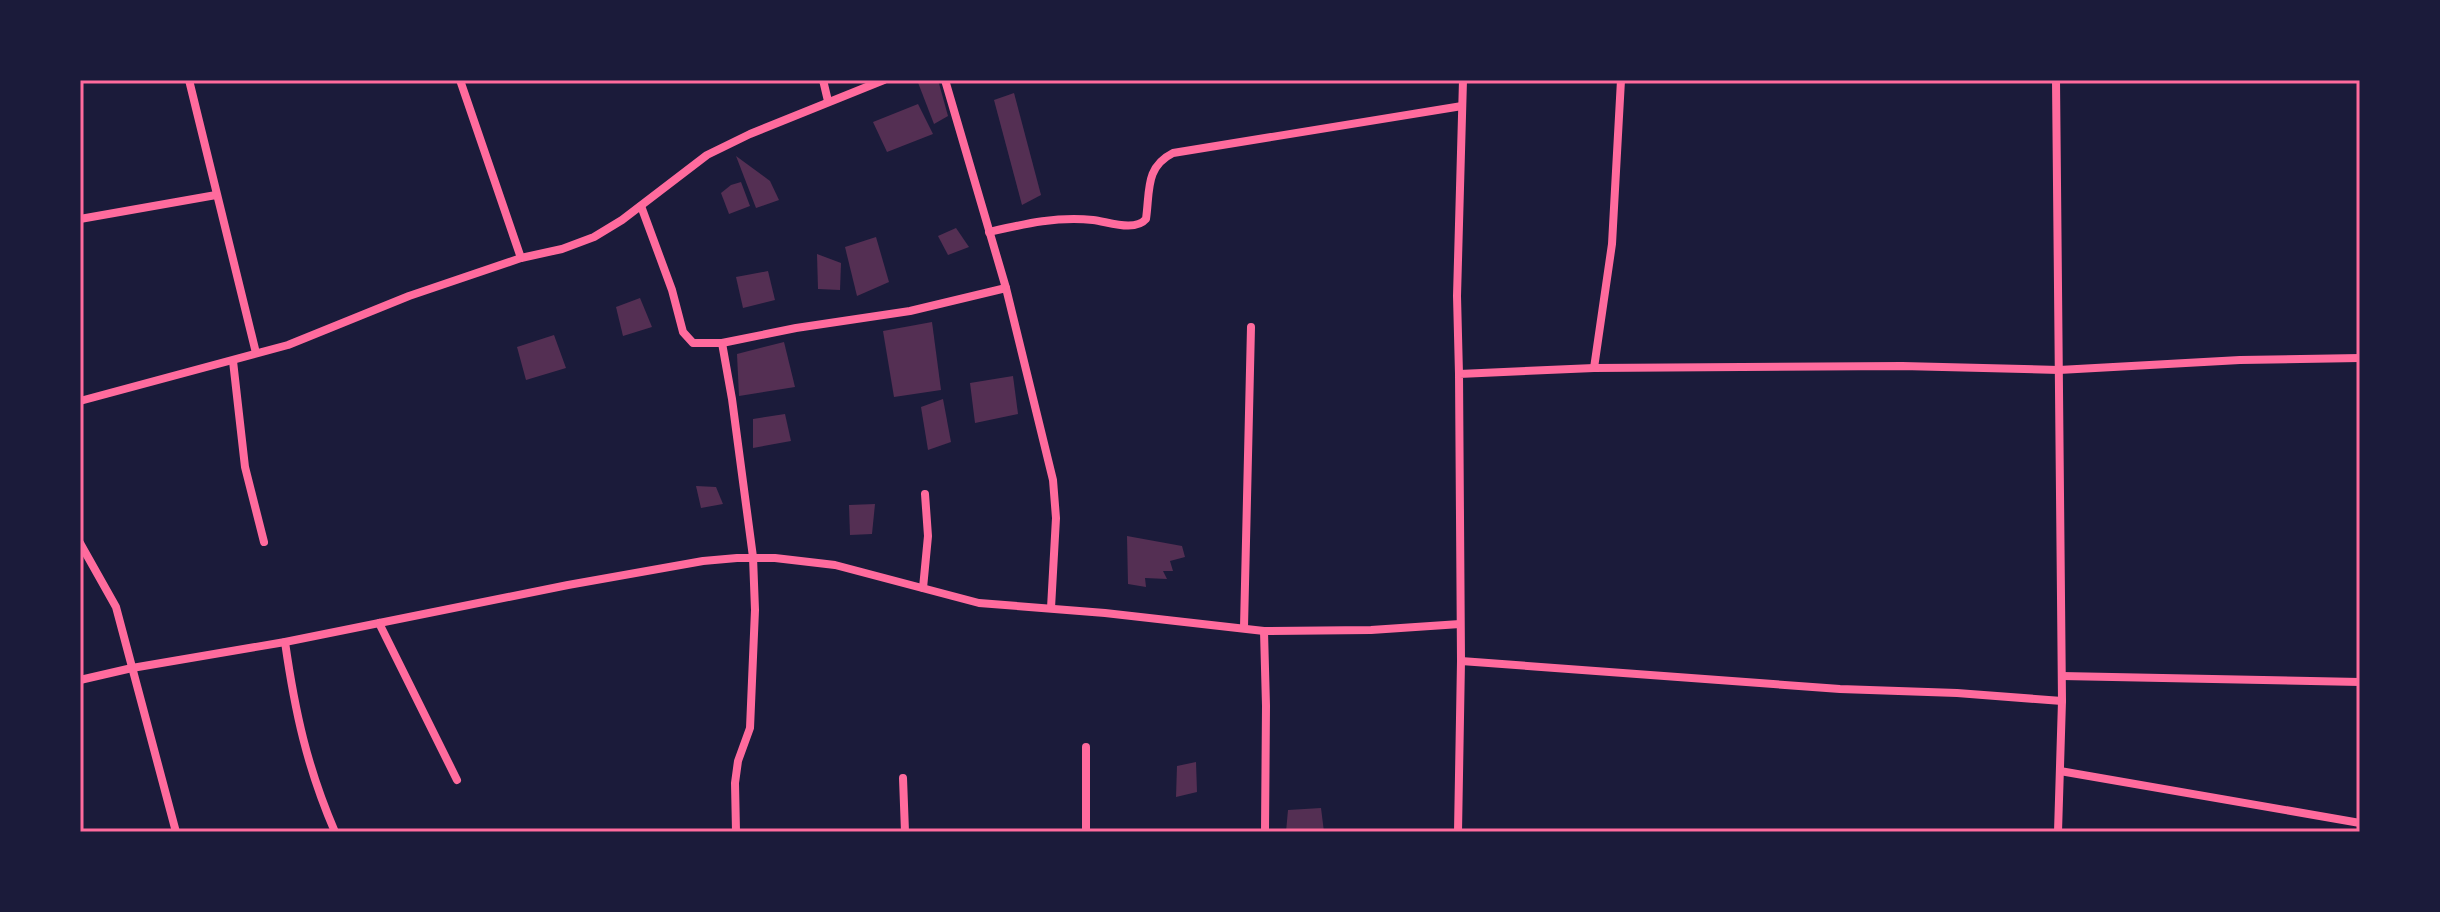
<svg xmlns="http://www.w3.org/2000/svg" width="2440" height="912" font-family="Inter,sans-serif">
<style>
.building{fill:#542f53}
.lines{fill:none;stroke-linecap:round;stroke-linejoin:round}
.minor{stroke:#ff6b9d;stroke-width:8}
.neatline{fill:none;stroke:#ff6b9d;stroke-width:3}
</style>
<rect width="100%" height="100%" fill="#1b1b3a"/>
<!-- building -->
<g class="building">
<polygon points="917,80 938,80 948,116 934,124"/>
<polygon points="1014,93 1041,195 1022,205 994,100"/>
<polygon points="918,104 933,134 887,152 873,122"/>
<polygon points="736,156 770,181 779,200 756,208"/>
<polygon points="741,182 750,206 729,214 721,193 731,185"/>
<polygon points="956,228 969,247 948,255 938,236"/>
<polygon points="876,237 889,282 857,296 845,247"/>
<polygon points="817,254 841,263 840,290 818,289"/>
<polygon points="768,271 775,300 743,308 736,277"/>
<polygon points="640,298 652,327 623,336 616,307"/>
<polygon points="932,322 941,390 894,397 883,331"/>
<polygon points="554,335 566,368 526,380 517,347"/>
<polygon points="784,342 795,387 739,396 737,354"/>
<polygon points="1013,376 1018,414 975,423 970,383"/>
<polygon points="943,399 951,442 928,450 921,407"/>
<polygon points="785,414 791,441 753,448 753,419"/>
<polygon points="696,486 716,487 723,504 701,508"/>
<polygon points="875,504 872,534 850,535 849,505"/>
<polygon points="1127,536 1182,546 1185,557 1170,561 1173,571 1163,571 1167,579 1145,578 1146,587 1128,584"/>
<polygon points="1196,762 1197,792 1176,797 1177,766"/>
<polygon points="1321,808 1324,832 1286,832 1288,810"/>
</g>
<g class="lines">
<!-- minor -->
<g class="minor">
<polyline points="189,80 256,353"/>
<polyline points="460,80 521,258"/>
<polyline points="823,80 828,101"/>
<polyline points="945,80 1006,288 1053,480 1056,518 1051,608"/>
<polyline points="2056,80 2062,701 2058,832"/>
<polyline points="641,206 672,290 683,332 693,343 722,343 796,328 910,311 1006,288"/>
<polyline points="80,219 216,195"/>
<path d="M989,232C1024,224 1057,216 1093,220C1109,222 1135,232 1146,219C1150,191 1145,167 1173,153L1462,106"/>
<polyline points="722,343 732,399 753,557 755,610 750,728 738,761 735,783 736,832"/>
<polyline points="233,361 245,467 264,542"/>
<polyline points="1594,368 1612,244 1621,80"/>
<polyline points="1459,374 1457,296 1463,80"/>
<polyline points="80,401 288,345 409,296 521,258 562,249 594,237 622,220 707,155 750,134 884,80"/>
<polyline points="80,543 116,607 176,832"/>
<polyline points="923,588 928,536 925,494"/>
<polyline points="379,623 457,780"/>
<polyline points="1244,627 1251,327"/>
<polyline points="1264,631 1266,706 1265,832"/>
<path d="M285,642C295,712 307,767 335,832"/>
<polyline points="1461,661 1840,689 1957,693 2062,701"/>
<polyline points="2062,676 2360,682"/>
<polyline points="80,680 132,668 285,642 568,585 703,561 737,558 775,558 835,565 979,603 1105,613 1264,631 1371,630 1460,624"/>
<polyline points="2060,771 2360,823"/>
<polyline points="903,778 905,832"/>
<polyline points="1086,832 1086,747"/>
<polyline points="1458,832 1461,661 1459,374 1594,368 1742,367 1902,366 2059,370 2240,360 2360,358"/>
</g>
</g>
<!-- border -->
<rect width="2440" height="912" fill="none" stroke="#1b1b3a" stroke-width="164"/>
<rect x="82" y="82" width="2276" height="748" class="neatline"/>
</svg>
